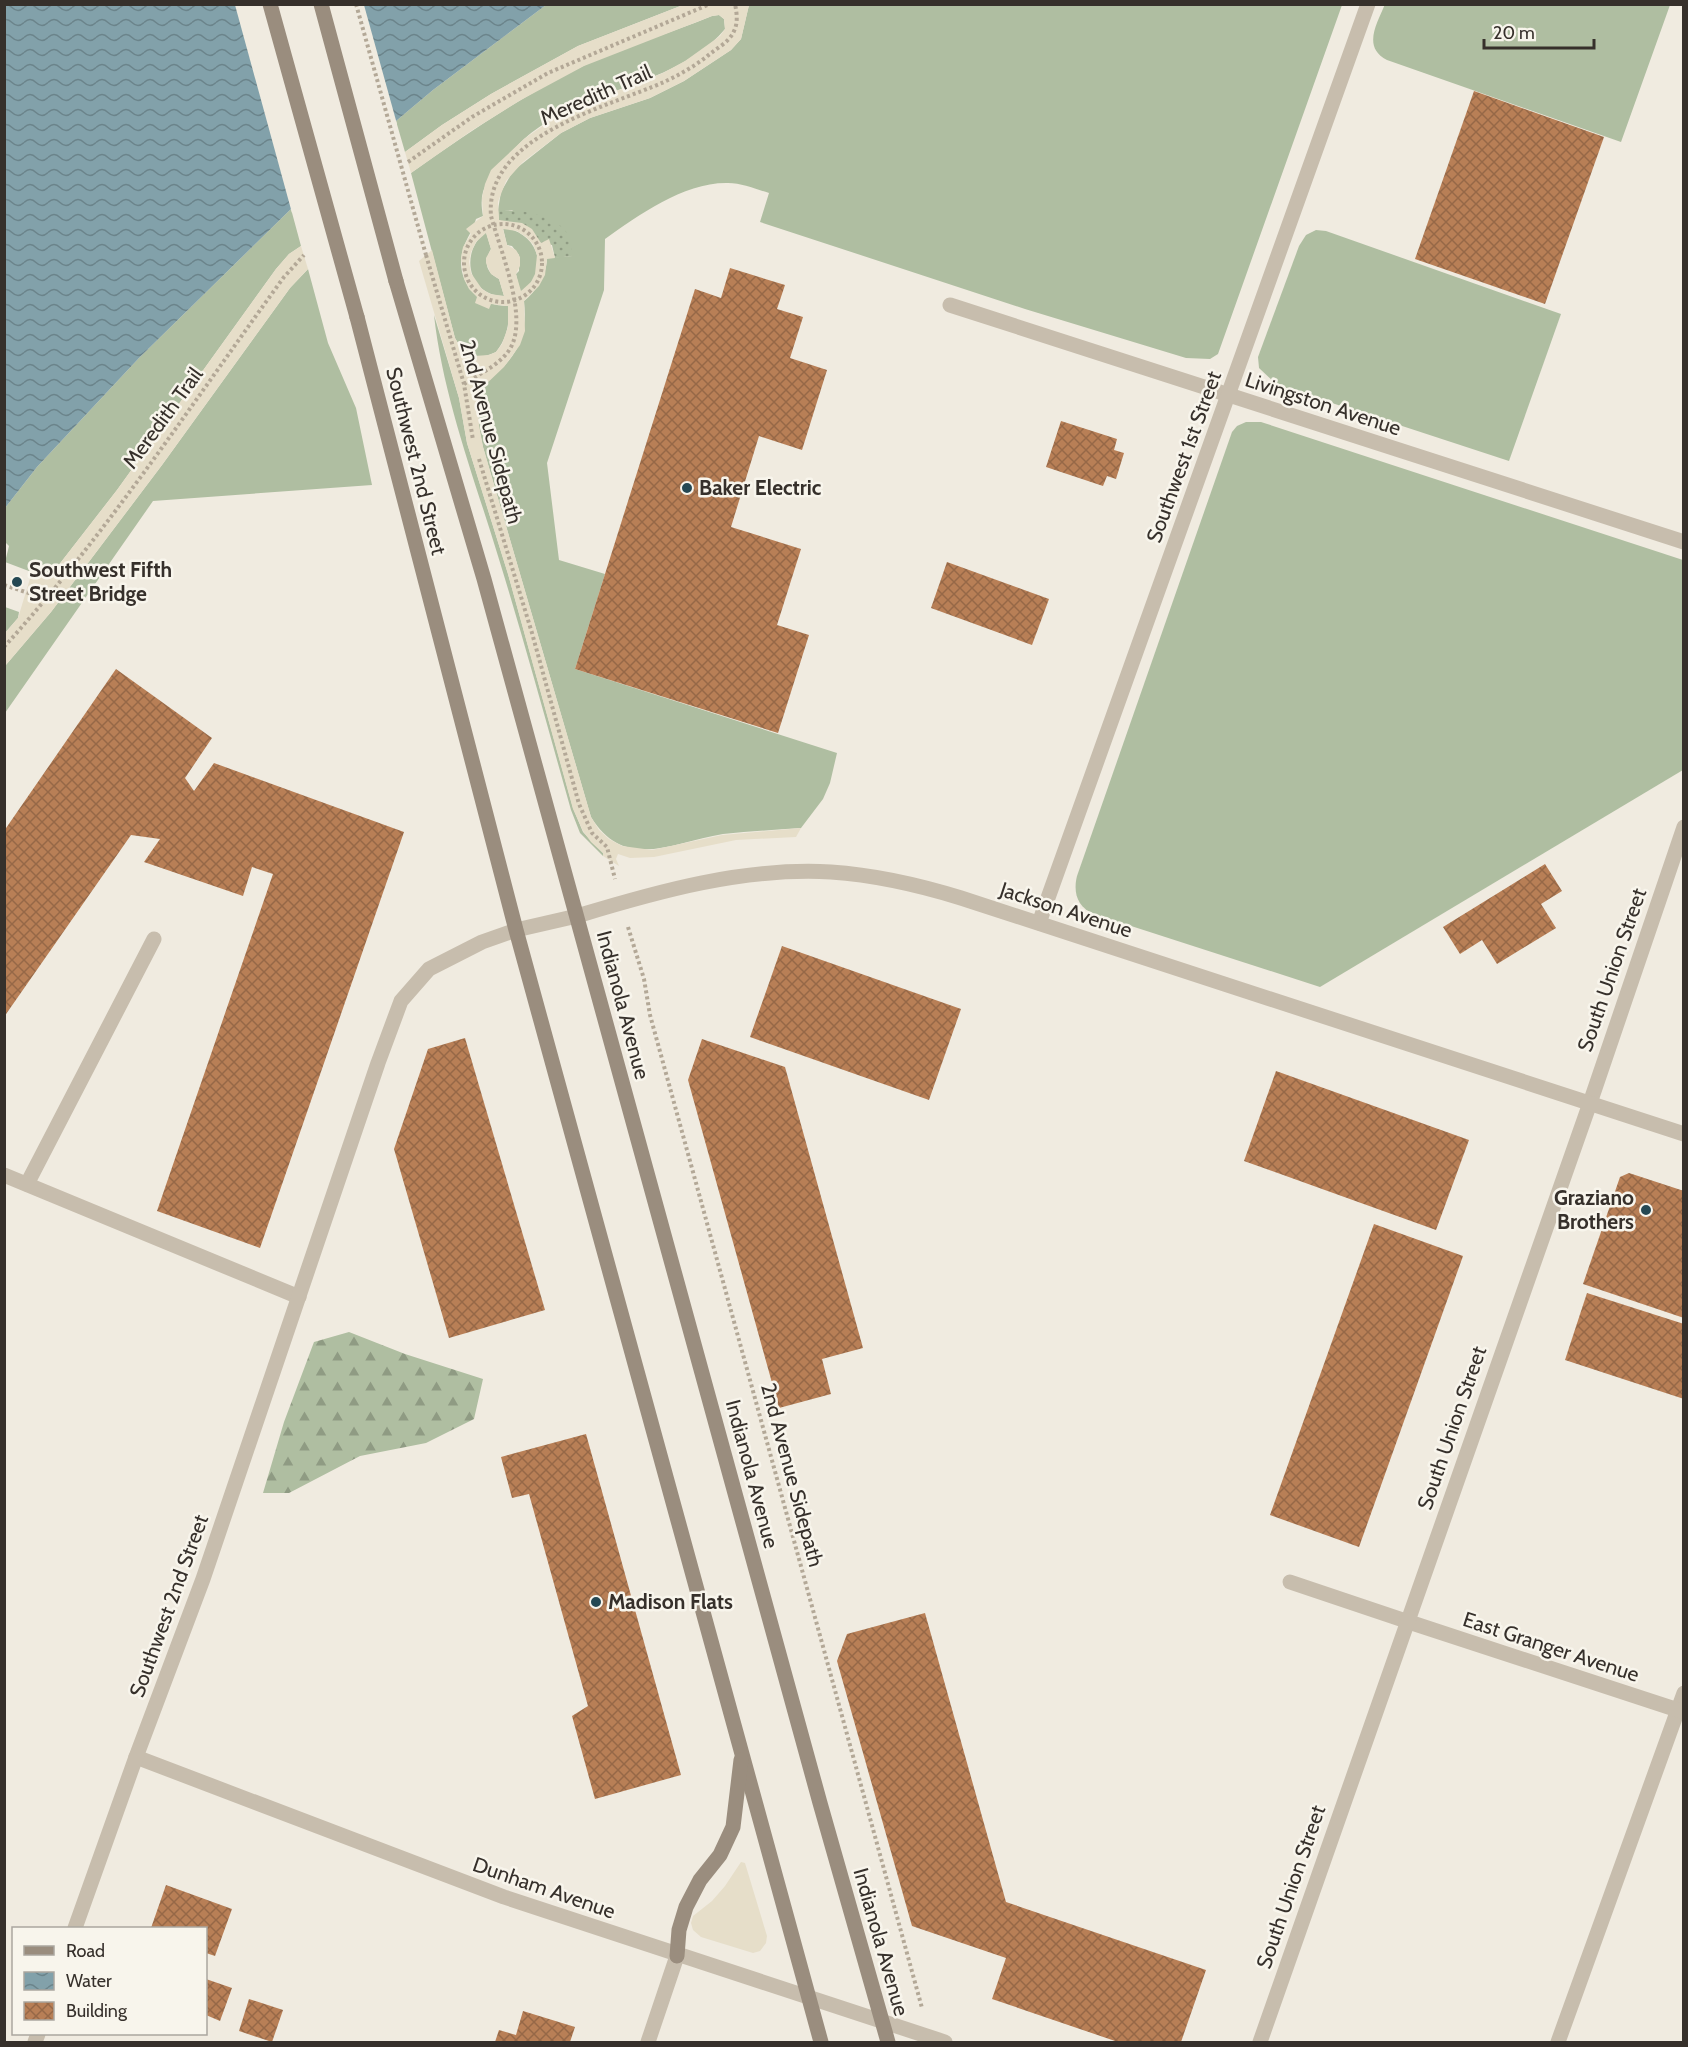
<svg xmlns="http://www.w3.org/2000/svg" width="1688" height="2047" font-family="Cabin,sans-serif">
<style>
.grass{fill:#afbea1}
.forest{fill:url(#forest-firs)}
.garden{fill:url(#garden-dots)}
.plaza{fill:#e6dec9;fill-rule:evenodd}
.water{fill:url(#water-waves)}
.pier{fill:#f0ebe0}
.building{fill:url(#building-cross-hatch)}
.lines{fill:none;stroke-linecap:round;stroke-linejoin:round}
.path{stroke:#b3a897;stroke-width:4;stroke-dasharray:3 3;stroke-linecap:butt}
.service{stroke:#c7bdad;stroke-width:15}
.minor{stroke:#c7bdad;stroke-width:15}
.tertiary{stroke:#c7bdad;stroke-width:15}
.secondary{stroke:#9a8d7e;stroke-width:15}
.path-bridge{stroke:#b3a897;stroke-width:4;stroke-dasharray:3 3;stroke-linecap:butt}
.secondary-bridge{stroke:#9a8d7e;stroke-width:15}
.poi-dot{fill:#254853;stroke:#f8f5ec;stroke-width:2}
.labels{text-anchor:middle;stroke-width:5;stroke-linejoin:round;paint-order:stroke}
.street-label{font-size:21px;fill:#36302b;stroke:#f8f5ec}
.poi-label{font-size:21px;font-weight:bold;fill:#36302b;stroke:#f8f5ec;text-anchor:start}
</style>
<defs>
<pattern id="forest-firs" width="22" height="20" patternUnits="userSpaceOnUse" patternTransform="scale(1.5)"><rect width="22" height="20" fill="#afbea1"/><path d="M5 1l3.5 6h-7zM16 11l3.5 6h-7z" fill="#8f9b83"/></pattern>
<pattern id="garden-dots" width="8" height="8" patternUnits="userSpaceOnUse" patternTransform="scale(1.5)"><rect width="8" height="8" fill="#afbea1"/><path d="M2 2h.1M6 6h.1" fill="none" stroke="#8f9b83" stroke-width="1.8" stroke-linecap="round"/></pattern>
<pattern id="water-waves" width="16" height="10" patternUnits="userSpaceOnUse" patternTransform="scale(1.5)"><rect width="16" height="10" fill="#82a1aa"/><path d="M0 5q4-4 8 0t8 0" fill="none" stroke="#6b848b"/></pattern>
<pattern id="building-cross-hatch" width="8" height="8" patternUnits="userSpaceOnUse" patternTransform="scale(1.5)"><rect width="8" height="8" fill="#b87f56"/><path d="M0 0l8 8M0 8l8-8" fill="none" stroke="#966847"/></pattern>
</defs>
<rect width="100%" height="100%" fill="#f0ebe0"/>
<!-- grass -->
<g class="grass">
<path d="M1385,4H1670V5L1621,142L1387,60C1362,47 1377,24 1385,4Z"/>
<polygon points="546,5 683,5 578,46 491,94 442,125 405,152 396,121 433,90"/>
<path d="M749,5H1342L1218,354L1210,359L1186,358L1025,309L760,222L769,193C755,189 742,183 728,183C684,182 639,215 605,239L604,290L547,463L559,560L605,574L575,669L837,753L830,783L823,799L801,828C775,830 749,831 723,834C673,842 625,872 591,817L483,447C480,431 474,412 479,396C483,383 493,377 502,368C522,349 527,327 524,301C536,292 547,274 547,258L572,256L512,210H498L501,192L513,171L561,133L590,118L650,98L684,81L731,50L741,39Z"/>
<path d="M719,15L724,19L725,29C693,68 637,82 592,100C569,109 543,122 524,139C516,146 510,155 503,163C487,182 478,189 483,216L476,219C473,230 466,239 463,249C454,280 477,306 508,306C510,323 507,338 496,352C476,361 466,357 455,338L411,173C466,134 522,96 583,66C624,46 669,34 712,16Z"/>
<polygon points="291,209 301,246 289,254 276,269 117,490 58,566 42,576 5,562 9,546 5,542 5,508 37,467 139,358"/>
<path d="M503,228C538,231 552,273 520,292L516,274L519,271V255L512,246L507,245Z"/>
<polygon points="1316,230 1326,231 1561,314 1509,461 1277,385 1259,368 1258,357 1299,246 1306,235"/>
<path d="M486,232L491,249C484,262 485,272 499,279L504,296C468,296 459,252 486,232Z"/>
<polygon points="308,269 328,343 356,408 372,485 153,501 5,713 5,666 51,612 162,465 290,288"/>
<path d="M434,315L459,398L467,443L508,574L573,808L583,832L603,853V856L580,833L571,810C547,725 524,640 498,556C474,477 443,397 434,315Z"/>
<path d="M1246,422H1261L1683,560V770L1320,987L1094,914C1077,907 1073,892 1077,876L1232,432L1237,426Z"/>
<polygon points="5,607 19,612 18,618 5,633"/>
</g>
<!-- forest -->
<polygon class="forest" points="349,1332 405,1354 483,1379 474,1419 426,1443 360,1456 289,1493 263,1493 284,1422 314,1342"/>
<!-- garden -->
<path class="garden" d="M498,210C519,210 554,213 567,233C572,240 571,248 572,256L555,258L552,245L541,243L499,220Z"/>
<!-- plaza -->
<g class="plaza">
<path d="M683,5H749L741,39L731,50L684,81L650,98L590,118L561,133L523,162L506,181L498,202L499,220L522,223L532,229L541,243L549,239L555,258L547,259L545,275L539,286L524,301L525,331L520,345L504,367L482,388L478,398L479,425L483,447L591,817L599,830L609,839L622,846L652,850L722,835L801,828L796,837L736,840L654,857L630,858L618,854L616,859L619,866L603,856V853L591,842L583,831L573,809L508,574L467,443L459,398L419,261L432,250L455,338L461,349L474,356L489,355L496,352L502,344L508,327V306L491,304L489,309L475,303L477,297L469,289L464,279L461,258L463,247L471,234L466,229L483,216L482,198L485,184L491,170L524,139L551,120L591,101L663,73L685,61L720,36L725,29L724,19L719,15L712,16L584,66L519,101L471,131L411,173L405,152L442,125L491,94L578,46ZM503,229L517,231L526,237L533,244L537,255L535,274L531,282L521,291L516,274L520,266V257L516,250L507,245ZM486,233L491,249L486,258V263L491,274L499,279L504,296L490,294L482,289L471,273L469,262L471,252L476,242Z"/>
<polygon points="301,246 308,269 290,288 162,465 51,612 5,666 5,633 18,618 32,572 42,575 58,566 117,490 276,269 289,254"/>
<polygon points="741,1862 745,1863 767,1936 766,1943 760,1951 753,1953 701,1937 693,1930 691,1923 693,1916 712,1901 725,1886"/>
</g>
<!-- water -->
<polygon class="water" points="5,5 546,5 433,90 291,209 139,358 37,467 5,508"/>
<!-- pier -->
<polygon class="pier" points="235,5 364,5 397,124 292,213"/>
<!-- building -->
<g class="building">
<polygon points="1474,91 1604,137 1545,304 1415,259"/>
<polygon points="730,268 785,285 777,309 803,317 790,358 827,370 802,450 759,436 731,527 801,549 777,625 809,635 778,733 575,669 695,289 721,298"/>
<polygon points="1061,421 1117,439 1114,450 1124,453 1116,479 1107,476 1103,486 1046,467"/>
<polygon points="947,562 1049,599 1032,645 931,608"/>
<polygon points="116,669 212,738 185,778 194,791 214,763 404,832 260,1248 157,1211 273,874 252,867 243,896 144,862 160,839 131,835 4,1017 4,831"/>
<polygon points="1545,864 1562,891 1541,904 1556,928 1497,964 1482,940 1460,954 1443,927"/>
<polygon points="782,946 961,1009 929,1100 750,1037"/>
<polygon points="465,1038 545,1310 449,1338 394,1149 428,1049"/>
<polygon points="702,1039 785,1067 863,1348 822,1359 831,1394 779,1408 688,1080"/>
<polygon points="1276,1071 1469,1140 1436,1230 1244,1161"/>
<polygon points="1629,1173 1684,1191 1684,1318 1583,1284 1620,1177"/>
<polygon points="1374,1224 1463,1256 1359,1547 1270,1515"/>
<polygon points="1587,1293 1684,1324 1684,1399 1565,1360"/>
<polygon points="586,1434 681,1775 595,1799 572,1716 588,1706 529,1494 512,1498 501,1457"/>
<polygon points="925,1613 1006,1902 1206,1970 1181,2042 1118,2042 992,1999 1006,1958 912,1926 837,1661 847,1634"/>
<polygon points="166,1885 232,1909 215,1956 206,1953 206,1928 151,1928"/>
<polygon points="206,1979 232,1988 220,2021 206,2015"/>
<polygon points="249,1999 283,2010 272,2042 239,2031"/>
<polygon points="523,2011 575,2027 570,2042 495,2042 499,2030 516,2035"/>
</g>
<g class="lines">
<!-- path -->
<g class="path">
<polyline points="408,162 472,117 548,73 710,4"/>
<circle cx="503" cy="263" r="39"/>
<polyline points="426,255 464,384 473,440"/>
<path d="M464,384C479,374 502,364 511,347C528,315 500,250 491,216C484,136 608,107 664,82C681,74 697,65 711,53C719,47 730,41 734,31C738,23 737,14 735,4"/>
<polyline points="479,459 532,633 579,804 592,833 607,847 615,879"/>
<polyline points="4,585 47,599"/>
<path d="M4,647C108,532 193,402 284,277L304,255"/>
<polyline points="628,927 644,979 650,1015 922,2008"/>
</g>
<!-- service -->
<g class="service">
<polyline points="4,1175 299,1297"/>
<polyline points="27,1184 154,939"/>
<polyline points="1290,1582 1406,1621"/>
<polyline points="1558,2042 1684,1693"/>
</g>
<!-- minor -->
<g class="minor">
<polyline points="950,305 1684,542"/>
<polyline points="1039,923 1368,4"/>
<polyline points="1406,1621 1684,1712"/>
<polyline points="136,1757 504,1897 945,2042"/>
<polyline points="75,1928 136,1757 203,1579 378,1063 401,1001 429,969 482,942 516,930 577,916"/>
<polyline points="35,2042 38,2034"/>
<polyline points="648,2042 677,1956"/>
<polyline points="1260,2042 1590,1103 1684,827"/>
</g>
<!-- tertiary -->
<path class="tertiary" d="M577,916C659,891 745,867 831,872C875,875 919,885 961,898L1684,1134"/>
<!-- secondary -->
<g class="secondary">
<polyline points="396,281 484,579 820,1803 888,2042"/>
<polyline points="357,317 516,930 821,2042"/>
<polyline points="677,1956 679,1930 686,1907 700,1880 720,1855 733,1827 741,1760"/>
</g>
<!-- path-bridge -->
<polyline class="path-bridge" points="356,4 426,255"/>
<!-- secondary-bridge -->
<g class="secondary-bridge">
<polyline points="270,4 357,317"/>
<polyline points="321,4 396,281"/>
</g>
</g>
<!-- markers -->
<g class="poi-dot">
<circle cx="687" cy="488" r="6"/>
<circle cx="17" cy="582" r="6"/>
<circle cx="1646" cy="1210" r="6"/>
<circle cx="596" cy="1602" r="6"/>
</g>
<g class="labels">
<!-- street labels -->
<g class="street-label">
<text transform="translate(596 95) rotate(-24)" y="7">Meredith Trail</text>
<text transform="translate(1323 404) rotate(18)" y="7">Livingston Avenue</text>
<text transform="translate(163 418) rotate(-54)" y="7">Meredith Trail</text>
<text transform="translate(491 432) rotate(75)" y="7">2nd Avenue Sidepath</text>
<text transform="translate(1184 457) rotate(-70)" y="7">Southwest 1st Street</text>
<text transform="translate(416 461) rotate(76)" y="7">Southwest 2nd Street</text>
<text transform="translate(1066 910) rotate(18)" y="7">Jackson Avenue</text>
<text transform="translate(1612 970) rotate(-71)" y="7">South Union Street</text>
<text transform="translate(623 1005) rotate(75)" y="7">Indianola Avenue</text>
<text transform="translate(1452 1428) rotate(-71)" y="7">South Union Street</text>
<text transform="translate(752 1474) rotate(75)" y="7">Indianola Avenue</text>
<text transform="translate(792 1475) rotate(75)" y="7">2nd Avenue Sidepath</text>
<text transform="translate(169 1606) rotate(-70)" y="7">Southwest 2nd Street</text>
<text transform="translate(1551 1647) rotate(18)" y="7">East Granger Avenue</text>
<text transform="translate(1291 1887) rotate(-71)" y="7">South Union Street</text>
<text transform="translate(544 1888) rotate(19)" y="7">Dunham Avenue</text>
<text transform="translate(881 1942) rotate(74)" y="7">Indianola Avenue</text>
</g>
<!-- poi labels -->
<g class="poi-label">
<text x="699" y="495">Baker Electric</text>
<text x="29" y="577">Southwest Fifth<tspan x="29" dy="24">Street Bridge</tspan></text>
<text x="1634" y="1205" text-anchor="end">Graziano<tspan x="1634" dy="24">Brothers</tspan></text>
<text x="608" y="1609">Madison Flats</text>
</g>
</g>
<!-- border -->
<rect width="1688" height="2047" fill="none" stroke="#36302b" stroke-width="12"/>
<!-- legend -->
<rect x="12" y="1927" width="195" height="108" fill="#f8f5ec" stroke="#aaa69f" stroke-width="1.5"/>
<rect x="24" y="1946" width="30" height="9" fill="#9a8d7e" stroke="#aaa69f" stroke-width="1.5"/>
<text x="66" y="1957" font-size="18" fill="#36302b">Road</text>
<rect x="24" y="1972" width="30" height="18" fill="url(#water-waves)" stroke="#aaa69f" stroke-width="1.5"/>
<text x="66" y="1987" font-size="18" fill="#36302b">Water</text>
<rect x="24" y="2002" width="30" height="18" fill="url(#building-cross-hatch)" stroke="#aaa69f" stroke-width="1.5"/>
<text x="66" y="2017" font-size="18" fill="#36302b">Building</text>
<!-- scale -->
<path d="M1484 39v9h110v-9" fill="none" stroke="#36302b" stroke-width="3"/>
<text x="1493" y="39" font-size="18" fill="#36302b" stroke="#f8f5ec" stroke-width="4.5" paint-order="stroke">20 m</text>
</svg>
